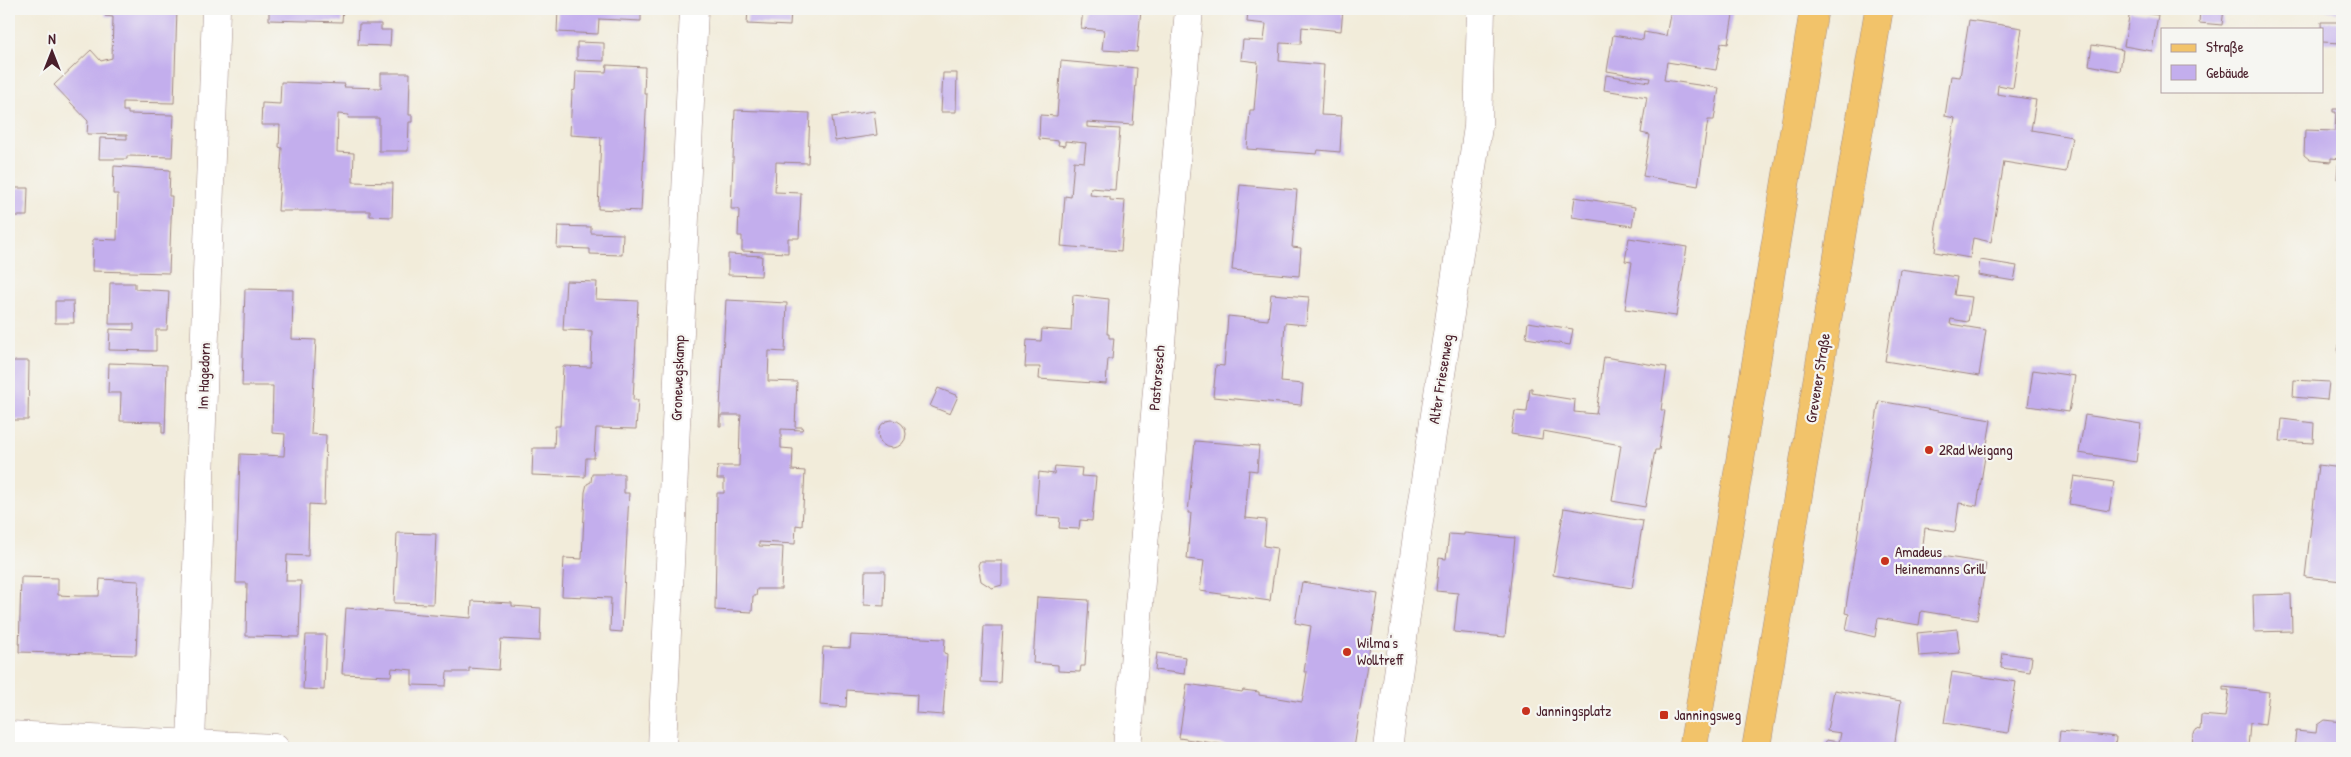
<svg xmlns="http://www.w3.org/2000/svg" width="2351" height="757" font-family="'Patrick Hand',sans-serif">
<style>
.building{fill:#c3aeed}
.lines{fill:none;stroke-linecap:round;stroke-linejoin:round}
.minor-casing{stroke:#9e8682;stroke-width:29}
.major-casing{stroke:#9e8682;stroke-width:29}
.minor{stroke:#fff;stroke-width:28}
.major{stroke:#f2c36a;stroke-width:28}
.poi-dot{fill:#c8321e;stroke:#f6f6f2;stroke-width:2}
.labels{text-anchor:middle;stroke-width:4.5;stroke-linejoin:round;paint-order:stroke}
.street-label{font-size:15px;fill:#4a1f2b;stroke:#f6f6f2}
.poi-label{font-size:15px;fill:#4a1f2b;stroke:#f6f6f2;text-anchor:start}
</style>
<rect width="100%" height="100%" fill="#f6f6f2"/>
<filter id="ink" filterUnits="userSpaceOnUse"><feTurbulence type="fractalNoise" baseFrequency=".02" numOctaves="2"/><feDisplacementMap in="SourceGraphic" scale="10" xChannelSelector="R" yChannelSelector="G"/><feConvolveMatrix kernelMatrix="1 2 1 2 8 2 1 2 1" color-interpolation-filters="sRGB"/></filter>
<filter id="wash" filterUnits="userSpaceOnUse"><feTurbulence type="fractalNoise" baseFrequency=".0096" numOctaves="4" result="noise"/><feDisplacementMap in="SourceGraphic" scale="20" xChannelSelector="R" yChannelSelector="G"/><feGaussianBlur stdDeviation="1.12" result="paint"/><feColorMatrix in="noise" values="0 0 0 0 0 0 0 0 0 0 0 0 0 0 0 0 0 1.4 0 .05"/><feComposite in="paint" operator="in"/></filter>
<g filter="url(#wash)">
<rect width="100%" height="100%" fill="#f2ecda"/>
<g id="blocks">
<!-- building -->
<g class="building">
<polygon points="105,9 177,9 174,103 123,102 123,111 128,111 128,114 174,115 172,157 127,156 127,159 99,159 100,138 127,139 127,135 87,134 88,121 54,85 91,50 101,61 112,58 113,17 105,16"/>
<polygon points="269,9 343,9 342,22 269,20"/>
<polygon points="558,9 641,9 641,21 599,19 598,34 557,32"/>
<polygon points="748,9 791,9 790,26 747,24"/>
<polygon points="1083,9 1141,9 1137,52 1102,50 1104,30 1081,28"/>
<polygon points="1248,9 1343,9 1341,31 1302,27 1301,44 1280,43 1279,61 1324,65 1321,115 1342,116 1340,152 1318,150 1317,154 1247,149 1250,110 1254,110 1258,62 1241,60 1243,40 1264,41 1266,24 1247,22"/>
<polygon points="1671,9 1734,9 1728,44 1721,43 1716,70 1667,62 1664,80 1719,88 1714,120 1708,120 1698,186 1643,176 1650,135 1641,133 1647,97 1604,90 1606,75 1649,82 1650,78 1607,71 1613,35 1643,40 1644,32 1666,36"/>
<polygon points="2200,9 2224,9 2222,25 2199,23"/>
<polygon points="2325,9 2342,9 2342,12 2329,11"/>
<polygon points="2130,11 2158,15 2152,51 2124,46"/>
<polygon points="1969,20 2022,28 2013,88 1998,85 1997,94 2036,100 2031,130 2072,137 2066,172 2004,162 1991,242 1973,238 1970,258 1935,252 1937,233 1935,232 1955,118 1945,116 1951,76 1960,77"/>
<polygon points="2321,22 2342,22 2342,43 2322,42"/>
<polygon points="359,24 381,24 381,30 391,30 390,46 358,45"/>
<polygon points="577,42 604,43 604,61 577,60"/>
<polygon points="2092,45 2123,50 2120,71 2089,65"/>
<polygon points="1061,61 1137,68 1133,125 1087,122 1087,127 1120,129 1115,190 1091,188 1090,195 1110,197 1110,200 1125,201 1121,251 1061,246 1065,196 1071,197 1074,161 1084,162 1086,143 1065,141 1065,146 1058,145 1059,141 1039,139 1040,115 1057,116"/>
<polygon points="607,65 645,67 644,94 647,94 641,211 598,209 601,137 570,135 572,91 575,90 576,71 606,72"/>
<polygon points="381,73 410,73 409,115 412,115 412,122 409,122 408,151 379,151 379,118 348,118 349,115 338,114 337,152 354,153 353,182 393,183 392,217 370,216 370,211 278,211 282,148 279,147 280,125 261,125 262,103 280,104 281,82 345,84 344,87 381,88"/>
<polygon points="943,73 957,73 956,112 941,112"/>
<polygon points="2333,109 2342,109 2342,159 2331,158 2331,162 2310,160 2304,155 2305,130 2335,131 2336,112 2333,112"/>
<polygon points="735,110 810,113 808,163 776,162 775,192 801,193 799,238 788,238 788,253 742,251 742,236 738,236 739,209 731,209"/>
<polygon points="874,111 877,135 835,141 832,117"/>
<polygon points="2338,164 2342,165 2342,179 2337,179"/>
<polygon points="114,166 170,170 169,196 172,196 169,273 92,271 93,239 117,240 118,194 113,194"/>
<polygon points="1240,185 1297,190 1292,247 1301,248 1299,276 1232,270"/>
<polygon points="9,188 28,188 27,216 9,216"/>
<polygon points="1575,197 1635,207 1632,226 1572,217"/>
<polygon points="558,226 591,227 591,233 623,234 622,255 590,254 590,249 557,248"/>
<polygon points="1629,238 1687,247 1676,316 1625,309 1632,262 1625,261"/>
<polygon points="728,254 762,256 761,276 728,275"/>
<polygon points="1980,260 2017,266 2014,281 1978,275"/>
<polygon points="1900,269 1957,277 1954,295 1972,297 1968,322 1951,319 1950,324 1986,330 1979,376 1885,361"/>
<polygon points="566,281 597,282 596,299 638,301 633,400 638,400 636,429 596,428 594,458 586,458 585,477 532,475 533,448 554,448 555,426 560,426 563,366 591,367 592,331 563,330"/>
<polygon points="110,283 135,283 135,289 169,291 167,330 156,330 156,351 109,350 110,329 134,330 134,324 109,324"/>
<polygon points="245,289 293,290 292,339 316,340 311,434 326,435 324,505 309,504 308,556 287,555 286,581 301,581 299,637 246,636 247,583 236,583 240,454 284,456 285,434 272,433 273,386 242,386"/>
<polygon points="1271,294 1309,297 1306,325 1285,323 1281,382 1303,384 1301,405 1213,397 1216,365 1224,366 1228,316 1268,320"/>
<polygon points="1073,295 1109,299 1107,334 1109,334 1109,338 1114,338 1112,359 1108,359 1106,384 1039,379 1040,367 1025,367 1027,340 1041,341 1042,329 1071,331"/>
<polygon points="726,300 787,303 785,352 769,351 768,381 797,382 795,427 803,427 802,430 781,429 781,448 793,449 792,470 805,471 802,526 796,525 795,544 759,542 759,546 783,547 781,589 757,589 756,596 753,596 752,612 715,610 717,493 724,493 724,479 717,479 718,466 739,466 740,427 741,415 721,415 721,426 719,426"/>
<polygon points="55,301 73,301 74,323 55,323"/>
<polygon points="2341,318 2342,319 2342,354 2338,353"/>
<polygon points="1528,322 1573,329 1570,345 1526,338"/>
<polygon points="1604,357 1667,367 1661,410 1665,410 1659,450 1655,450 1645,507 1612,501 1621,445 1543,431 1542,439 1511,434 1515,411 1527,412 1530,388 1532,388 1532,393 1575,400 1574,412 1596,414"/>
<polygon points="9,361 29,361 28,420 9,420"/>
<polygon points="109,363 167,365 165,433 162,433 162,422 120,421 121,393 108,393"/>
<polygon points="2033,370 2075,376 2069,412 2028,406"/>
<polygon points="2294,380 2329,382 2327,400 2293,397"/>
<polygon points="938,388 958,396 950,414 930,406"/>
<polygon points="1879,401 1991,420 1977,506 1959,503 1955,532 1925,528 1922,553 1986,563 1977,620 1921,611 1919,625 1878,618 1875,637 1846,630 1849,614 1845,613"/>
<polygon points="2085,415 2141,424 2136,462 2079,453"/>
<polygon points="2282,419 2314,423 2313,443 2280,441"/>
<circle cx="892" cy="434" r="14"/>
<polygon points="1195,441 1259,446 1257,471 1249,470 1245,518 1266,520 1264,546 1277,548 1270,601 1200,591 1204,561 1187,559 1191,513 1188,513"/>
<polygon points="2318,465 2342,468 2342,581 2305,577"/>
<polygon points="1055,466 1082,468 1081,476 1096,477 1092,521 1080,520 1079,529 1059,528 1060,518 1036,516 1039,472 1054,474"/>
<polygon points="592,474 624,474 624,493 629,493 622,632 610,631 611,598 562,596 564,558 582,559 585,492 587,484 591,482"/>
<polygon points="2074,476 2114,482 2109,511 2069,504"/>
<polygon points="1564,508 1643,521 1632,588 1553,575"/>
<polygon points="397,533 436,534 433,604 394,603"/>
<polygon points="1464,533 1515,538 1505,637 1454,632 1458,593 1436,591 1439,558 1446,559 1449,534 1464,535"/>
<polygon points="980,561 1002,561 1002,585 992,588 981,581 978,565"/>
<polygon points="865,571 885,571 884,606 864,605"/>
<polygon points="21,577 58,578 58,595 78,596 99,596 100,579 139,581 136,655 19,652"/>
<polygon points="1302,582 1378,594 1354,748 1246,748 1179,738 1187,684 1242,692 1243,690 1259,692 1259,695 1302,702 1307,672 1304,672 1311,626 1295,623"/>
<polygon points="2291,594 2292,631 2254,632 2253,595"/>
<polygon points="1037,597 1089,600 1085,666 1081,666 1080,672 1058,671 1058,665 1033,663"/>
<polygon points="472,601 512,603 512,606 541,608 540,641 501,639 499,670 469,668 469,672 447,672 446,686 412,685 412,670 392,668 391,676 342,674 346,608 471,618"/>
<polygon points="984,626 1003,626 1000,683 981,682"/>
<polygon points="1957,629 1960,653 1919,656 1917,633"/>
<polygon points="306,635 326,635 324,690 303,689"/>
<polygon points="851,635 945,639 944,653 947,654 943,715 916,713 917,695 847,690 846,707 820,705 823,647 850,648"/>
<polygon points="1157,653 1186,657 1184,674 1155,670"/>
<polygon points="2003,653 2032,657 2030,672 2001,668"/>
<polygon points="1952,672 2016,682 2008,733 1944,723"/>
<polygon points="2223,687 2269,692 2265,725 2250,723 2248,748 2192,748 2193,733 2196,729 2200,730 2201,715 2225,717 2229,690 2223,690"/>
<polygon points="1834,690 1901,701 1894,748 1825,748 1826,740 1839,742 1841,733 1827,731"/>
<polygon points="2324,720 2342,722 2342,748 2294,748 2296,731 2316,733 2317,725"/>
<polygon points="2060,731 2116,737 2115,748 2058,748"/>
</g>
</g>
</g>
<g filter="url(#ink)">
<use href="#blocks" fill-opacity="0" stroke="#9e8682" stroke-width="1"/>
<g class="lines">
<defs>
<g id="minor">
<polyline points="9,735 275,748"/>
<polyline points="191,744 216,9"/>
<polyline points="662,748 694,9"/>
<polyline points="1127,748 1189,9"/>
<polyline points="1388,748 1418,528 1478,127 1481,9"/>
</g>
<g id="major">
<polyline points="1693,748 1814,9"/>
<polyline points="1756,748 1879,9"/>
</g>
</defs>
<!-- minor casing -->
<use href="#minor" class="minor-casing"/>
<!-- major casing -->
<use href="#major" class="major-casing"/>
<!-- minor -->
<use href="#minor" class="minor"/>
<!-- major -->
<use href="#major" class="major"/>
</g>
</g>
<!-- markers -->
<g class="poi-dot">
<circle cx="1929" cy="450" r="5"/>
<circle cx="1885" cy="561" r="5"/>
<circle cx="1347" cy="652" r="5"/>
<circle cx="1526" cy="711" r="5"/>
<rect x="1659" y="710" width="10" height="10" rx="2.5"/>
</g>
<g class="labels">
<!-- street labels -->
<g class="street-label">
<text transform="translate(204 376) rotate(-88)" y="5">Im Hagedorn</text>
<text transform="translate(678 378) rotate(-88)" y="5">Gronewegskamp</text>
<text transform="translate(1157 378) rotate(-85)" y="5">Pastorsesch</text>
<text transform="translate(1818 378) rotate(-81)" y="5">Grevener Straße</text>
<text transform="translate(1441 379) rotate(-81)" y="5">Alter Friesenweg</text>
</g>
<!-- poi labels -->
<g class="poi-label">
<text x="1939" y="455">2Rad Weigang</text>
<text x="1895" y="557">Amadeus<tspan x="1895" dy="17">Heinemanns Grill</tspan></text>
<text x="1357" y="648">Wilma's<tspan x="1357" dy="17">Wolltreff</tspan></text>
<text x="1536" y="716">Janningsplatz</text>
<text x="1674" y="720">Janningsweg</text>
</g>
</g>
<!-- margin -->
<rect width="2351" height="757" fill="none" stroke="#f6f6f2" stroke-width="30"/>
<!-- legend -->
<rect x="2161" y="28" width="162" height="65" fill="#f6f6f2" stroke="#b1a0a2"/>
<rect x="2171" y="44" width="25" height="8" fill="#f2c36a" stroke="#b1a0a2"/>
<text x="2206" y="52" font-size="15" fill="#4a1f2b">Straße</text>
<rect x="2171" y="65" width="25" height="15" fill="#c3aeed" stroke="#b1a0a2"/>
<text x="2206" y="78" font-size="15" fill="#4a1f2b">Gebäude</text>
<!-- north arrow -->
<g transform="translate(52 52)" stroke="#f6f6f2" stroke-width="4" paint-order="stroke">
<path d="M0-4L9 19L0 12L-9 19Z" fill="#4a1f2b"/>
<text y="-8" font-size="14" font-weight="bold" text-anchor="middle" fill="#4a1f2b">N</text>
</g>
</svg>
